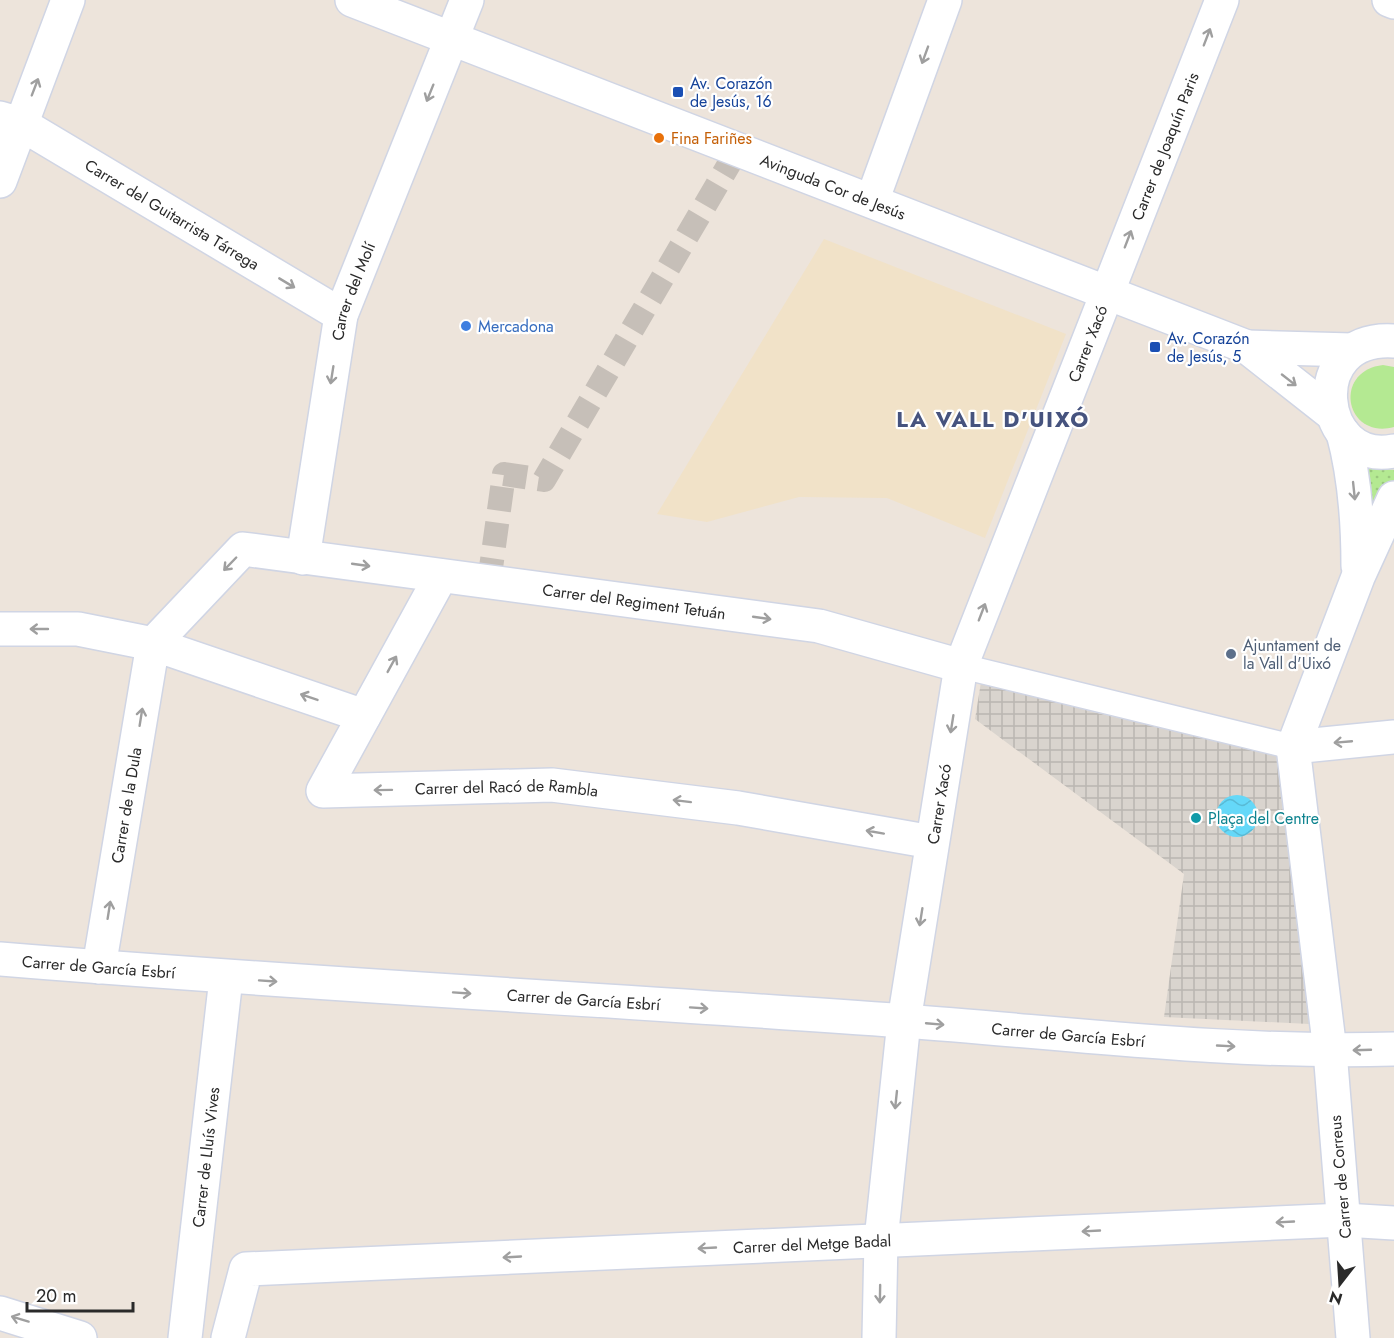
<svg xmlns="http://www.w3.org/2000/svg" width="1394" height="1338" font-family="Jost,sans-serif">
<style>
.education{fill:#f1e2c8}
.grass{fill:url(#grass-dots)}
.garden{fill:#b4e992}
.plaza{fill:url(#plaza-grid)}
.water{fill:url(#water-waves)}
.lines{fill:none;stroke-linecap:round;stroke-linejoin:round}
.pedestrian-tunnel{stroke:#c6bfb8;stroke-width:24;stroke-dasharray:24 12;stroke-linecap:butt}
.pedestrian-casing{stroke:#d0d5e4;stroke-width:27}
.minor-casing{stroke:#d0d5e4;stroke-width:36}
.tertiary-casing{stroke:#d0d5e4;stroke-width:36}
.pedestrian{stroke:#fff;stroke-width:24}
.minor{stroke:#fff;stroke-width:33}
.tertiary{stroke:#fff;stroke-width:33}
.oneway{stroke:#9f9f9f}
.transit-dot{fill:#1a4fb4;stroke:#fff;stroke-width:2}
.food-dot{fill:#e8710a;stroke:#fff;stroke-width:2}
.shop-dot{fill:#3f7fe0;stroke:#fff;stroke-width:2}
.service-dot{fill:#5c6f8a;stroke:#fff;stroke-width:2}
.culture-dot{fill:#0f9aa8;stroke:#fff;stroke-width:2}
.labels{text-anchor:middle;stroke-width:4.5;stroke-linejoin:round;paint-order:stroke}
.transit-label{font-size:16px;fill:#164399;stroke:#fff;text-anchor:start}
.food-label{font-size:16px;fill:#c56008;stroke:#fff;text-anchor:start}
.street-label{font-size:16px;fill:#2a2a2a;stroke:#fff}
.shop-label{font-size:16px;fill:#366cbe;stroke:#fff;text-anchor:start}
.service-label{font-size:16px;fill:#4e5e75;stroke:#fff;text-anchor:start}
.culture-label{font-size:16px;fill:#0d838f;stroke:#fff;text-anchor:start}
.district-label{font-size:22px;font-weight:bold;letter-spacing:1.5px;fill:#46537e;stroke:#fff}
</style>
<defs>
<pattern id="grass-dots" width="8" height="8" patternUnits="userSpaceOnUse" patternTransform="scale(1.5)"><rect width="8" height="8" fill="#b4e992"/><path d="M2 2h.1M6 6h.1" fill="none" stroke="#9bc87e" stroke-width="1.8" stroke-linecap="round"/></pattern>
<pattern id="plaza-grid" width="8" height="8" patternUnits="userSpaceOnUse" patternTransform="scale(1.5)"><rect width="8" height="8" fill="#d9d4ce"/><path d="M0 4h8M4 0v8" fill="none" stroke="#bab6b1"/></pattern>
<pattern id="water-waves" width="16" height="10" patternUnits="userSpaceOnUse" patternTransform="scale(1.5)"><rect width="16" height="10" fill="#65d8f8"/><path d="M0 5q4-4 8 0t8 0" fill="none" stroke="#58bad5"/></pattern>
</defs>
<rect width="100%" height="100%" fill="#ede4db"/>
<!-- education -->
<polygon class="education" points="824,239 1066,334 985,538 887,498 799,497 707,522 657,514"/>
<!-- grass -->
<polygon class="grass" points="1364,467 1394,470 1394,489 1370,544"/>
<!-- garden -->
<path class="garden" d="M1383,365L1394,367V427C1345,440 1332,371 1383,365Z"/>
<!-- plaza -->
<polygon class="plaza" points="981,682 1097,713 1276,753 1309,1024 1164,1017 1184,874 975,719"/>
<!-- water -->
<circle class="water" cx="1237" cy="816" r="21"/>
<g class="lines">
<!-- pedestrian-tunnel -->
<polyline class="pedestrian-tunnel" points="489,582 504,474 544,480 738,149"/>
<defs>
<polyline id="pedestrian" points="961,666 1293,747"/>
<g id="minor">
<polyline points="1389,0 1394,2"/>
<path id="s1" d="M0,118L21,124L341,315"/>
<polyline points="0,181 68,0"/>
<polyline points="872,201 945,0"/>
<path id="s2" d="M303,558L341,315L467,0"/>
<path id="s3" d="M441,576L323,791L552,785L738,808L932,842"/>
<path id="s4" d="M0,629H78L153,644L243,549L819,626L961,666"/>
<polyline points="1293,747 1394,737"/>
<path id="s5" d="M0,959C301,984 603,999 904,1021C1067,1033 1230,1054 1394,1049"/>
<path id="s6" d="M99,967L153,644L364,716"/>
<polyline points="0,1313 80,1338"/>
<path id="s7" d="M185,1338L226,978"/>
<path id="s8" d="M228,1338L246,1269L1344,1220L1394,1223"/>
<path id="s9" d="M879,1338L881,1240L904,1021L961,666L1222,0"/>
</g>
<g id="tertiary">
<path id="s10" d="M352,0L1247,347L1331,413"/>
<path d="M1394,341C1301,335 1318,467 1394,451"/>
<polyline points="1247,347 1352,350"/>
<path d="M1343,433C1355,477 1358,521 1358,566"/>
<polyline points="1353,1338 1330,1051 1293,747 1358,577 1394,498"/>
</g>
</defs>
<!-- pedestrian casing -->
<use href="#pedestrian" class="pedestrian-casing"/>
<!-- minor casing -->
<use href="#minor" class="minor-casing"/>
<!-- tertiary casing -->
<use href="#tertiary" class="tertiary-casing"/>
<!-- pedestrian -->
<use href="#pedestrian" class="pedestrian"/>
<!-- minor -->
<use href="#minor" class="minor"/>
<!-- tertiary -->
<use href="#tertiary" class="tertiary"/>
</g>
<!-- one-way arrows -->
<defs><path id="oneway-shaft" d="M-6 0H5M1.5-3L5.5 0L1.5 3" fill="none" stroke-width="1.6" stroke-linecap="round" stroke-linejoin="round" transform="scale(1.5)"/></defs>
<g class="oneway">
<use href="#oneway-shaft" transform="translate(1207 37) rotate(-69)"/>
<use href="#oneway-shaft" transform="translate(925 55) rotate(110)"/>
<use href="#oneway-shaft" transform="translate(35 87) rotate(-69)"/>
<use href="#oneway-shaft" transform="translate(430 93) rotate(112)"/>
<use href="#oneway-shaft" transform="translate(1128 239) rotate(-69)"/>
<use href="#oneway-shaft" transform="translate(287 283) rotate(31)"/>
<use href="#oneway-shaft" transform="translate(332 375) rotate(99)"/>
<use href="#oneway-shaft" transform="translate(1289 380) rotate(38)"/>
<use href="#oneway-shaft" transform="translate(1354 491) rotate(84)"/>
<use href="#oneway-shaft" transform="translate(230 564) rotate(134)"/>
<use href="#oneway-shaft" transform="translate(361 565) rotate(8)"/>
<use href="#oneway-shaft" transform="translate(982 612) rotate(-69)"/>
<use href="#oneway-shaft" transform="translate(762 618) rotate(8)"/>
<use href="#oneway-shaft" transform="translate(39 629) rotate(180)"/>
<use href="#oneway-shaft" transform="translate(392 664) rotate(-61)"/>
<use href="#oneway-shaft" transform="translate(309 697) rotate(-161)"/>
<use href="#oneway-shaft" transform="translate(141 717) rotate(-81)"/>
<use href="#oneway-shaft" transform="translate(952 724) rotate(99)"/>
<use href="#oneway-shaft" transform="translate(1343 742) rotate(175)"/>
<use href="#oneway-shaft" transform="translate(383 790) rotate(179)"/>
<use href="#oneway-shaft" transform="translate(682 801) rotate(-173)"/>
<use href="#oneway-shaft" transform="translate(875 832) rotate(-170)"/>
<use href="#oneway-shaft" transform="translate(109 910) rotate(-81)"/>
<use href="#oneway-shaft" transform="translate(921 917) rotate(99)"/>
<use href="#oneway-shaft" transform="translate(268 981) rotate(4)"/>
<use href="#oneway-shaft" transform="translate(462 993) rotate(4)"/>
<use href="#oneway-shaft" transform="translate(699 1008) rotate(4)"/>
<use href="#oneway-shaft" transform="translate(935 1024) rotate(5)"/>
<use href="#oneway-shaft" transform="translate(1226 1046) rotate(3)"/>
<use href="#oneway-shaft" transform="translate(1362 1050) rotate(178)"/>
<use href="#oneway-shaft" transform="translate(896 1100) rotate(96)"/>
<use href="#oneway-shaft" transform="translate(1285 1222) rotate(177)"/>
<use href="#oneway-shaft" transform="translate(1091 1231) rotate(177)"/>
<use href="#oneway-shaft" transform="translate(707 1248) rotate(177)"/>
<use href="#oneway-shaft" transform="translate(512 1257) rotate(177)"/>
<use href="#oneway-shaft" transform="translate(880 1294) rotate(91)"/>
<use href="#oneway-shaft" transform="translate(20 1319) rotate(-163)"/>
</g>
<!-- markers -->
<g class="transit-dot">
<rect x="672" y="86" width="12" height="12" rx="3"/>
<rect x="1149" y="341" width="12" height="12" rx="3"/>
</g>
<circle class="food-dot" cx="659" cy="138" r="6"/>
<circle class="shop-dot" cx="466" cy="326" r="6"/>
<circle class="service-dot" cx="1231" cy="654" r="6"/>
<circle class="culture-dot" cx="1196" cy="818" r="6"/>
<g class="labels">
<!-- transit labels -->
<g class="transit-label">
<text x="690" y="89">Av. Corazón<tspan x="690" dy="18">de Jesús, 16</tspan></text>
<text x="1167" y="344">Av. Corazón<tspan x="1167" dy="18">de Jesús, 5</tspan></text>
</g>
<!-- food labels -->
<g class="food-label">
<text x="671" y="144">Fina Fariñes</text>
</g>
<!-- street labels -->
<g class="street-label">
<text dy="6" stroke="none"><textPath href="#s9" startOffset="1236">Carrer de Joaquín Paris</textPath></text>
<text dy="6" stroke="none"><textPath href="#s10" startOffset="516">Avinguda Cor de Jesús</textPath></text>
<text dy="6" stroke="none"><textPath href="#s1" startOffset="198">Carrer del Guitarrista Tárrega</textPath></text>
<text dy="6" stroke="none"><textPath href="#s2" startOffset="272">Carrer del Molí</textPath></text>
<text dy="6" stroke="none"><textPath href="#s9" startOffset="1024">Carrer Xacó</textPath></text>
<text dy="6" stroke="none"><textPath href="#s4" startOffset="680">Carrer del Regiment Tetuán</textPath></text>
<text dy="6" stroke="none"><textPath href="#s3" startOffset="429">Carrer del Racó de Rambla</textPath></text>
<text dy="6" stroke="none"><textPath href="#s9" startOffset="538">Carrer Xacó</textPath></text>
<text dy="6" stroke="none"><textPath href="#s6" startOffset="164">Carrer de la Dula</textPath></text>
<text dy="6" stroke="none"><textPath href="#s5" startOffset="99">Carrer de García Esbrí</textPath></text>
<text dy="6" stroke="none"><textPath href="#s5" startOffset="585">Carrer de García Esbrí</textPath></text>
<text dy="6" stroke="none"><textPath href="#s5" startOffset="1071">Carrer de García Esbrí</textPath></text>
<text dy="6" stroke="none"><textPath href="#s7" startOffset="182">Carrer de Lluís Vives</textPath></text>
<text transform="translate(1340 1177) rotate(-95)" y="6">Carrer de Correus</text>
<text dy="6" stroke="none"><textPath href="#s8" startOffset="638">Carrer del Metge Badal</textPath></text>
</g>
<!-- shop labels -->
<g class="shop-label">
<text x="478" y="332">Mercadona</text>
</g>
<!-- service labels -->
<g class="service-label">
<text x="1243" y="651">Ajuntament de<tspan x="1243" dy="18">la Vall d'Uixó</tspan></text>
</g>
<!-- culture labels -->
<g class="culture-label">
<text x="1208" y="824">Plaça del Centre</text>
</g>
<!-- district labels -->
<g class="district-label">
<text x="993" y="427">LA VALL D'UIXÓ</text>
</g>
</g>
<!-- north arrow -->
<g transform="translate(1340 1284) rotate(197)" stroke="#ffffff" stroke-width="4.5" paint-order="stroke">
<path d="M0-4.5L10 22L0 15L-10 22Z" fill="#2a2a2a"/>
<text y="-9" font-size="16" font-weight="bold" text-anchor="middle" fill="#2a2a2a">N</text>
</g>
<!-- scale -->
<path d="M27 1302v9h106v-9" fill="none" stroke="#2a2a2a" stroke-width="3"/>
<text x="36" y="1302" font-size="18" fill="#2a2a2a" stroke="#ffffff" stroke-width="4.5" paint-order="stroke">20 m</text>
</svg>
